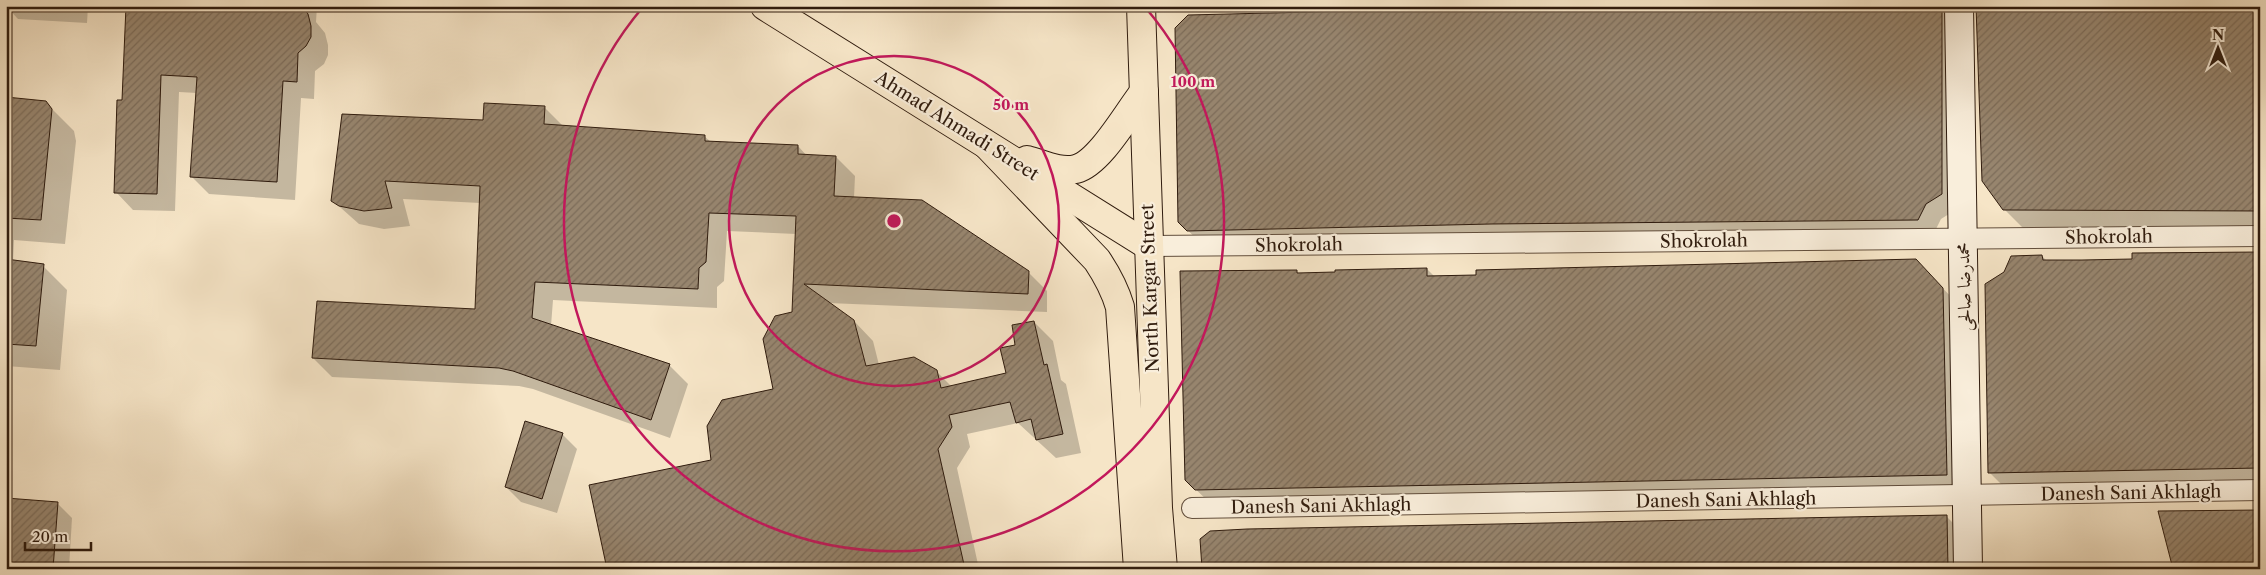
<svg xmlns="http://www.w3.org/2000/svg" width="2266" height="575" font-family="'Libre Caslon Text',Amiri,serif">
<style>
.shadow{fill:#0003}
.building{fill:url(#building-hatch);stroke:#301c0e}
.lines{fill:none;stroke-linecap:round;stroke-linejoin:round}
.street-casing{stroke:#624e3c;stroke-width:22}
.secondary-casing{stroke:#301c0e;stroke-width:30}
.primary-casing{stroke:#301c0e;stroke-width:30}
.street{stroke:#f9eedb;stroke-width:20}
.secondary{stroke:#f9eedb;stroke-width:28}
.primary{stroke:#f6e5c7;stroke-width:28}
.ring{fill:none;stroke:#c2185b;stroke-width:2.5}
.labels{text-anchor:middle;stroke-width:4.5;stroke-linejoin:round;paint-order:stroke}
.street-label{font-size:18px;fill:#301c0e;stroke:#f9eedb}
.centre{fill:#c2185b;stroke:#f9eedb;stroke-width:2.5}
.ring-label{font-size:15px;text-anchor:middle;font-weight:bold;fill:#c2185b;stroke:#f9eedb;stroke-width:4.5;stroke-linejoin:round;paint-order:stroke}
</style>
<defs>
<pattern id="building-hatch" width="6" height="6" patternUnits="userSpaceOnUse" patternTransform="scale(1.25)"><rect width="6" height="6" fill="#97856e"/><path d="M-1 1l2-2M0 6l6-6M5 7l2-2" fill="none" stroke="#7c6c59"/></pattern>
</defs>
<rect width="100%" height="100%" fill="#f6e5c7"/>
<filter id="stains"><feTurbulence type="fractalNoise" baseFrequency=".004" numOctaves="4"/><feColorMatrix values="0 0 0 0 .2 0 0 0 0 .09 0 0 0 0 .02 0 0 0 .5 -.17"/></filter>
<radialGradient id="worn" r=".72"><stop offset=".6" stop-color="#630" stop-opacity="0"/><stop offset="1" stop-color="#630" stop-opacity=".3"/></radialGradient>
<!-- shadow -->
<g class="shadow">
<polygon points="6,6 88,6 87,23 18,19"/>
<polygon points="127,6 317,6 316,22 325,33 328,45 328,55 324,64 315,71 314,99 301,98 295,200 209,194 191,176 197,93 179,92 175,211 133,210 116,192 123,101"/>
<polygon points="1941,6 1957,22 1957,209 1941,219 1933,235 1203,245 1179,222"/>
<polygon points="2260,6 2260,234 2029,234 2004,209"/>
<polygon points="6,98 45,102 74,131 76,141 65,244 14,240 13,261 43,266 67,290 60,370 6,366"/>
<polygon points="544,107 563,126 704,136 711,142 798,146 807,156 836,157 855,176 854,198 1028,272 1047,291 1047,312 828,303 854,321 873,341 879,365 936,371 952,387 1007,374 1016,346 1034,322 1053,341 1061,380 1066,384 1081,453 1056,458 1018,423 967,434 970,447 957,468 979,569 608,569 712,461 774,390 793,313 796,234 727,231 724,281 717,287 717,308 553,300 551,326 669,365 688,384 670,438 533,389 519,386 332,377 313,358 476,310 480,203 403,199 410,226 384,229 359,224 332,200 484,121"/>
<polygon points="2260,254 2260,484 2005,488 1989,472 2005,273 2042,256 2047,261 2134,260"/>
<polygon points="1427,269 1435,277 1931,276 1958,304 1961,489 1211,504 1186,480 1296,271 1300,274"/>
<polygon points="562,434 577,449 557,513 521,502 506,487"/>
<polygon points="57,503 72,518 69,569 6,569"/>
<polygon points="1946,516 1962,532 1963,569 1203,569"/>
</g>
<!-- building -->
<g class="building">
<polygon points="126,6 302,6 308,14 311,26 311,37 306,46 298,53 297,82 283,81 277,182 190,177 197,77 161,75 157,194 114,193 117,100 122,100"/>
<polygon points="1556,6 1942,6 1942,194 1926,204 1918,220 1491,224 1187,231 1178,222 1175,28 1188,15"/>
<polygon points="1976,6 2260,6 2260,211 2003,210 1982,181"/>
<polygon points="6,97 46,101 52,109 41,220 6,218"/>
<polygon points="484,103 545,106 544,124 705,135 705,141 798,145 798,154 836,156 834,196 922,200 1029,271 1028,294 804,284 854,320 866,366 914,357 937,370 941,388 1006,373 1000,348 1015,345 1012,325 1034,321 1044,365 1047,364 1063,434 1036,440 1031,419 1016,423 1010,402 949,415 952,427 938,449 965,569 607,569 589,485 711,460 707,426 722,400 773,389 763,339 775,316 792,312 796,216 709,213 706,262 699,268 698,289 535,282 532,318 670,364 651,420 513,371 499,368 312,358 317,301 475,309 480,186 385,181 392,208 364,211 339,206 331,201 342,114 483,120"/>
<polygon points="2260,252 2260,468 1988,473 1985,284 2004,272 2011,256 2042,255 2043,260 2082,260 2132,259 2132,253"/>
<polygon points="6,259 44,264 36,346 6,344"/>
<polygon points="1916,259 1943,288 1947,475 1195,490 1185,480 1180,271 1297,270 1297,273 1335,272 1335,270 1427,268 1427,276 1476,275 1476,270"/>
<polygon points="525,421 563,433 542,499 505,487"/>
<polygon points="6,498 58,502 53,569 6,569"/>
<polygon points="2260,510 2260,569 2173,569 2158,511"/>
<polygon points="1947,515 1948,569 1202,569 1200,539 1210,531 1247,529"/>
</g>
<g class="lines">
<defs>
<g id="street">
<polyline points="1149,246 2260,236"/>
<polyline points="1192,508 2260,490"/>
</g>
<polyline id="secondary" points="1959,6 1968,569"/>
<g id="primary">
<polyline points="765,6 1149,246"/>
<polyline points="1141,6 1158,508 1163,569"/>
<path d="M988,146L1097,260C1107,275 1115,290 1120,307L1138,569"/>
<path d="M1027,160C1042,164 1060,173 1076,169C1100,163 1128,112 1144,92"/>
</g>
</defs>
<!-- street casing -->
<use href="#street" class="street-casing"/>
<!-- secondary casing -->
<use href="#secondary" class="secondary-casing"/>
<!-- primary casing -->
<use href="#primary" class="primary-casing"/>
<!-- street -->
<use href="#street" class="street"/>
<!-- secondary -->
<use href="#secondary" class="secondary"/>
<!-- primary -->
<use href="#primary" class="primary"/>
</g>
<!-- distance rings -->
<g class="ring">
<circle cx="894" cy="221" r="165"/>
<path d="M1145 7A330 330 0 1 1 643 7"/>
</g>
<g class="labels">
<!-- street labels -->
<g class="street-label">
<text transform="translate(957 126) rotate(32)" y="6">Ahmad Ahmadi Street</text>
<text transform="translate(2109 237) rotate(-1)" y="6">Shokrolah</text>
<text transform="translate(1704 241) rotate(-1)" y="6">Shokrolah</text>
<text transform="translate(1299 245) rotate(-1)" y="6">Shokrolah</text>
<text transform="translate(1964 287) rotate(-91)" y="6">محمدرضا صالحی</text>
<text transform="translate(1150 288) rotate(-92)" y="6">North Kargar Street</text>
<text transform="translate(2131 493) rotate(-1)" y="6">Danesh Sani Akhlagh</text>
<text transform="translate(1726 500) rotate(-1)" y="6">Danesh Sani Akhlagh</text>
<text transform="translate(1321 506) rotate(-1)" y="6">Danesh Sani Akhlagh</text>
</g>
</g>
<circle cx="894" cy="221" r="8" class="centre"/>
<g class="ring-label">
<text x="1193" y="87">100 m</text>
<text x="1011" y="110">50 m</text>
</g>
<!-- margin -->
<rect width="2266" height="575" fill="none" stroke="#f6e5c7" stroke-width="25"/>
<rect x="8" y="8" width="2251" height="560" fill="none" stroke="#301c0e" stroke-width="2.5"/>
<rect x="12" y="12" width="2241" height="550" fill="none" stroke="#301c0e"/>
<!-- north arrow -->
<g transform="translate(2218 48)" stroke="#f9eedb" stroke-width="4" paint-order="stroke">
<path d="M0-4L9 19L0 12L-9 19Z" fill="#301c0e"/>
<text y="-8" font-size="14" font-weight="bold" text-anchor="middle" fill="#301c0e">N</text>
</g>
<!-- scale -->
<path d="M25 542v8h66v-8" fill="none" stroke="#301c0e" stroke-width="2.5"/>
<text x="32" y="542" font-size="15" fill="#301c0e" stroke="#f9eedb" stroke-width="4" paint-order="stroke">20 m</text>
<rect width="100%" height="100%" filter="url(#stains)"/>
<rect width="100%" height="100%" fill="url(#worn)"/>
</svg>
